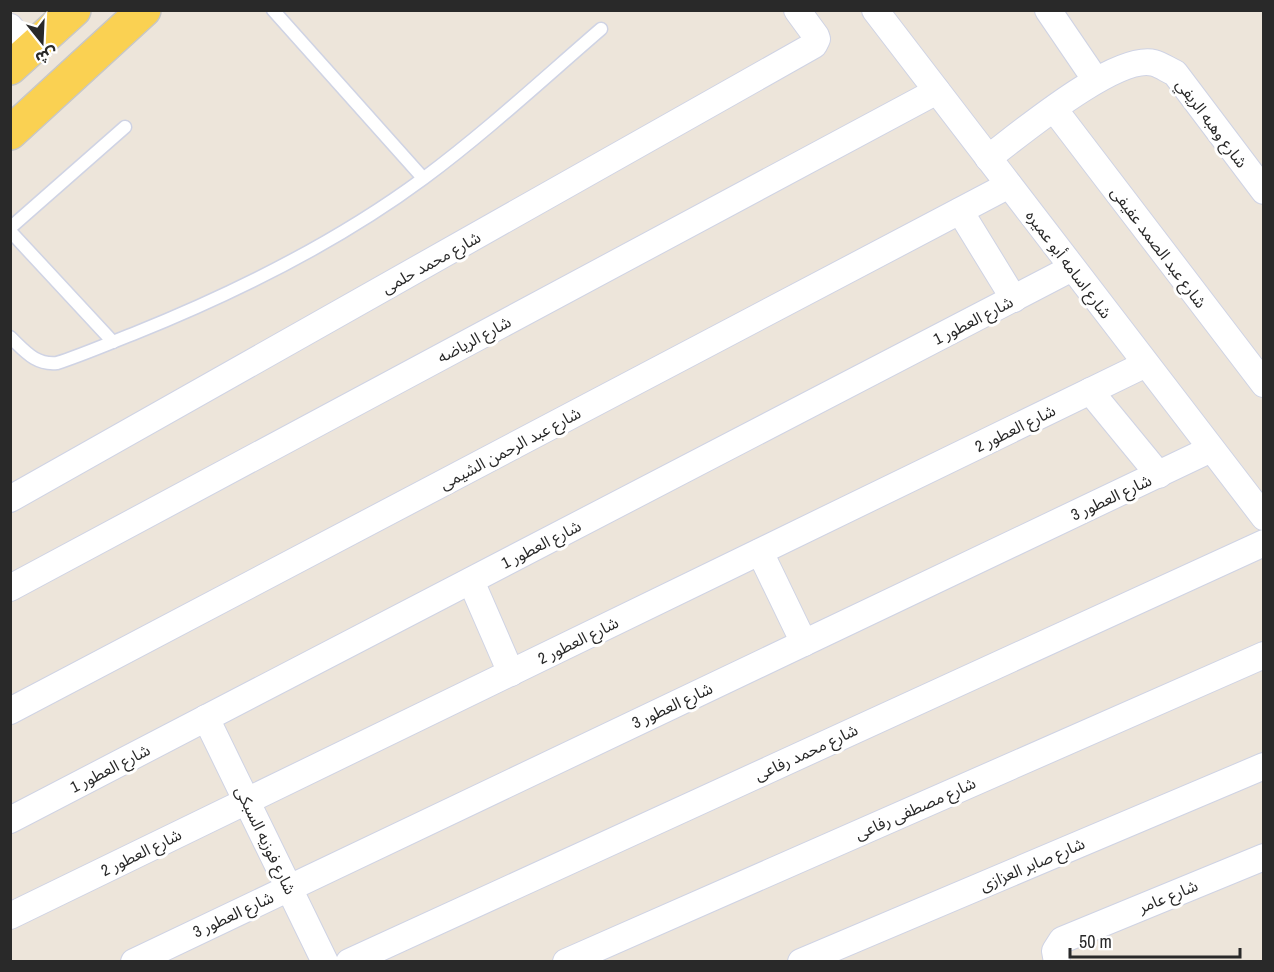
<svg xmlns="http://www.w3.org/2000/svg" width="1274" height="972" font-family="'Archivo Narrow','Noto Sans Arabic',sans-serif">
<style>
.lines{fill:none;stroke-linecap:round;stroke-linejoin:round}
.service-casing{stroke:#cfd3e4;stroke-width:15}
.minor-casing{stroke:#cfd3e4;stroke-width:28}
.primary-casing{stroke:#c7c7c7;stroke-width:36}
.service{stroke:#fff;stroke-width:12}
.minor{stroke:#fff;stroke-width:26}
.primary{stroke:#fad152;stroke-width:33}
.labels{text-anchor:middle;stroke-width:6;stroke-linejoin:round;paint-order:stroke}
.street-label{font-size:16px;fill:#292929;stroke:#fff}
</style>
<rect width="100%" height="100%" fill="#ede5da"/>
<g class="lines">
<defs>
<g id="service">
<polyline points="273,10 423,178"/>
<polyline points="10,228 125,127"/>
<polyline points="10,231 113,342"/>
<path d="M10,337C25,351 35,365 57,363C82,355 107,344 133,334C235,293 335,244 424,178C486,132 543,79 601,29"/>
</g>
<g id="minor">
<polyline points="875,10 1264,517"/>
<polyline points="1048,10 1095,79"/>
<polyline points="10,27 29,51"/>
<polyline points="1054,109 1264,384"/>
<path d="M988,158C1019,135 1116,53 1154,63C1161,65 1168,70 1175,73L1264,191"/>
<polyline points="960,211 1014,299"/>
<polyline points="1090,391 1159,475"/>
<polyline points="10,499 814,45 817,39 816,36 797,10"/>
<polyline points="760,552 804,643"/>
<polyline points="471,581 511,673"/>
<polyline points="10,588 937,91"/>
<polyline points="10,711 1009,185"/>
<polyline points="206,718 325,962"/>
<polyline points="10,820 1072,268"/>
<polyline points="10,916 1146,364"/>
<polyline points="134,962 1211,449"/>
<polyline points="349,962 1264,543"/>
<polyline points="566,962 1264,655"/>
<polyline points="801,962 1264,766"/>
<polyline points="1057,962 1055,951 1062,940 1264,857"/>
</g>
<g id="primary">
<polyline points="10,68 74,10"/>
<polyline points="10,133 144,10"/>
</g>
</defs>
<!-- service casing -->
<use href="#service" class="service-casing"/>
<!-- minor casing -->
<use href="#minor" class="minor-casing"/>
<!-- primary casing -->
<use href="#primary" class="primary-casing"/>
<!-- service -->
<use href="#service" class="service"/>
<!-- minor -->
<use href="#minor" class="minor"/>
<!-- primary -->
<use href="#primary" class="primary"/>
</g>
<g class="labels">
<!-- street labels -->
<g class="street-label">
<text transform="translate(1212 123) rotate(53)" y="6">شارع وهبه الريفي</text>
<text transform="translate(1159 247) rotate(53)" y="6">شارع عبد الصمد عفيفى</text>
<text transform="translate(431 262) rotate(-29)" y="6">شارع محمد حلمى</text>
<text transform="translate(1069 264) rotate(53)" y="6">شارع اسامه أبو عميره</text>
<text transform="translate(973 320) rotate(-27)" y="6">شارع العطور 1</text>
<text transform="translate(474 339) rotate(-28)" y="6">شارع الرياضه</text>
<text transform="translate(1015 428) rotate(-26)" y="6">شارع العطور 2</text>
<text transform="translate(510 448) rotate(-28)" y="6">شارع عبد الرحمن الشيمى</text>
<text transform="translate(1111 497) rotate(-25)" y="6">شارع العطور 3</text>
<text transform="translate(541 544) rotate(-27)" y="6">شارع العطور 1</text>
<text transform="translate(578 640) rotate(-26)" y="6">شارع العطور 2</text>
<text transform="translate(672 705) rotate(-25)" y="6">شارع العطور 3</text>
<text transform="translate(806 752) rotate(-25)" y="6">شارع محمد رفاعى</text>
<text transform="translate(110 768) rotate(-27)" y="6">شارع العطور 1</text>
<text transform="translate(915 808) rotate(-24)" y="6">شارع مصطفى رفاعى</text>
<text transform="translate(266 840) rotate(64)" y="6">شارع فوزيه السبكى</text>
<text transform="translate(141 852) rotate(-26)" y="6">شارع العطور 2</text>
<text transform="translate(1032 864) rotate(-23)" y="6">شارع صابر العزازى</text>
<text transform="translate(1168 896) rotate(-22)" y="6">شارع عامر</text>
<text transform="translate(233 914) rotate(-25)" y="6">شارع العطور 3</text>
</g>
</g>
<!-- border -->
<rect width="1274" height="972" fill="none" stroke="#292929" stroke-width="24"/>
<!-- north arrow -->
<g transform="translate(42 42) rotate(162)" stroke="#ffffff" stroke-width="4.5" paint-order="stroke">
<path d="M0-4.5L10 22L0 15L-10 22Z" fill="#292929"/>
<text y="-9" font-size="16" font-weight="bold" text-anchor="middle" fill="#292929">ش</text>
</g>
<!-- scale -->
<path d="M1070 948v9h170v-9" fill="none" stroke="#292929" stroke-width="3"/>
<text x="1079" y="948" font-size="18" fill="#292929" stroke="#ffffff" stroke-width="4.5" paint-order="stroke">50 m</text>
</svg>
